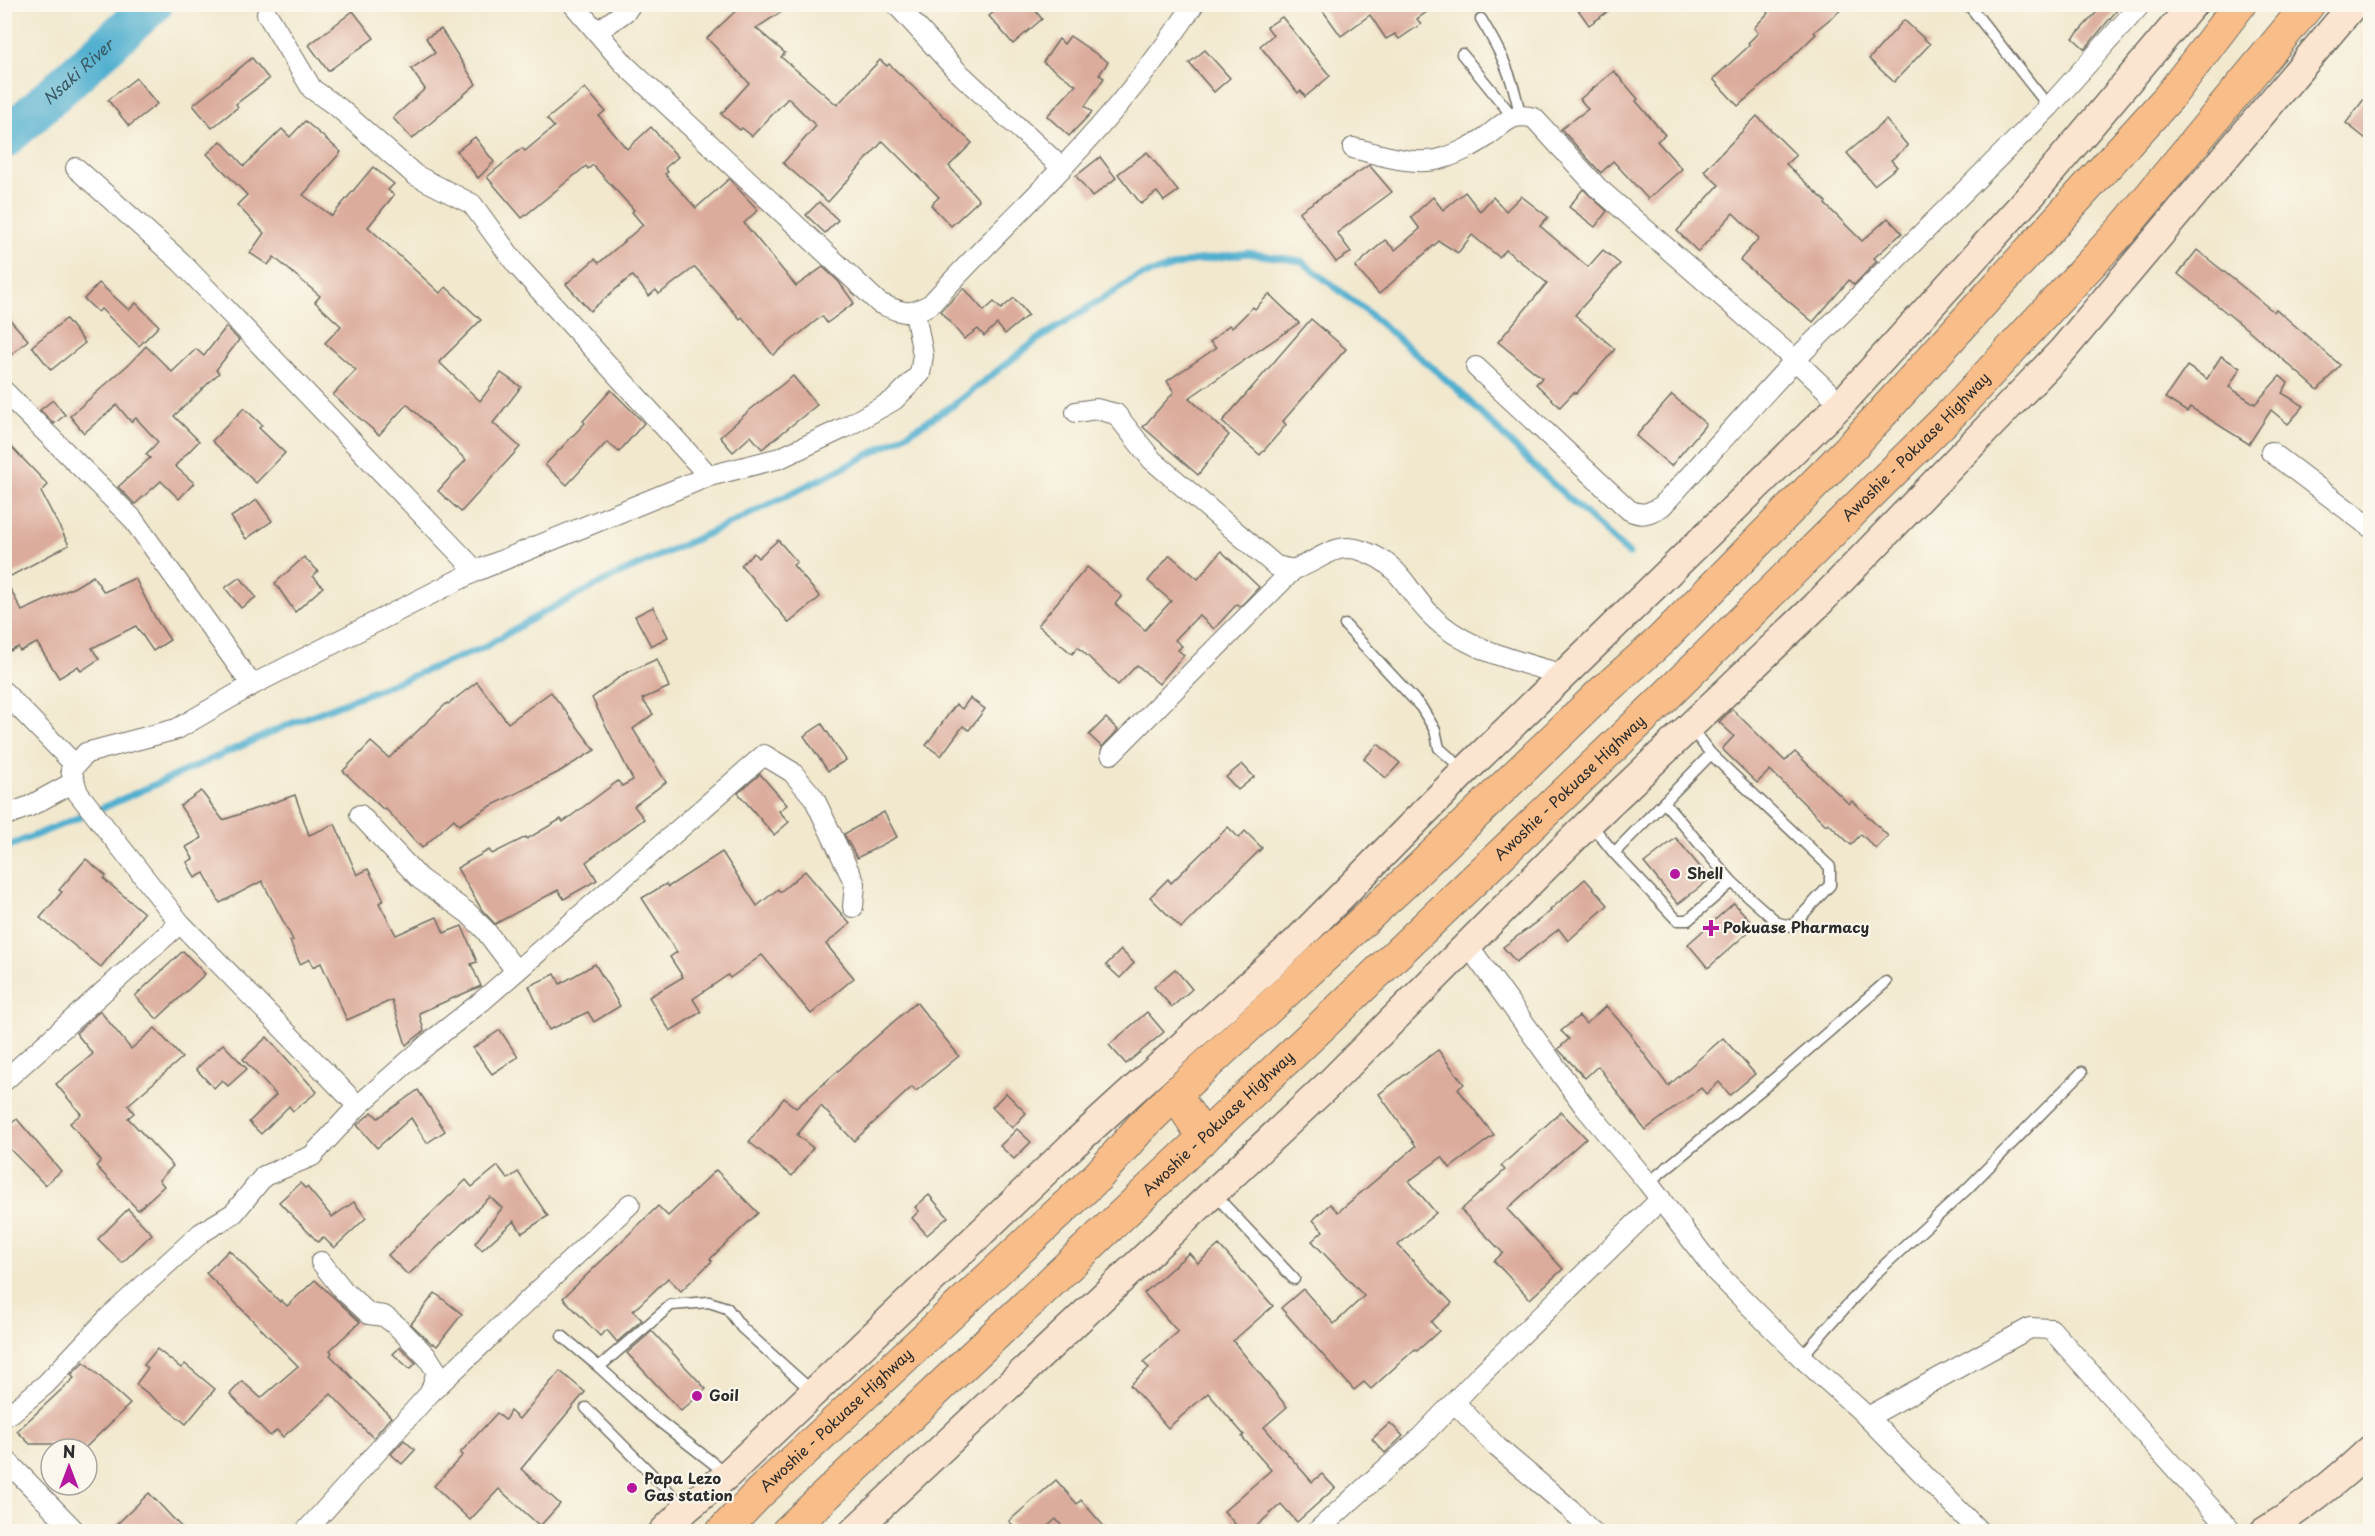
<svg xmlns="http://www.w3.org/2000/svg" width="2375" height="1536" font-family="'Playpen Sans',sans-serif">
<style>
.lines{fill:none;stroke-linecap:round;stroke-linejoin:round}
.stream{stroke:#50afcf;stroke-width:7}
.river{stroke:#50afcf;stroke-width:40}
.building{fill:#dbab9b}
.lane-casing{stroke:#706d64;stroke-width:13}
.street-casing{stroke:#706d64;stroke-width:22}
.secondary-casing{stroke:#706d64;stroke-width:31}
.primary-casing{stroke:#706d64;stroke-width:34}
.lane{stroke:#fff;stroke-width:10}
.street{stroke:#fff;stroke-width:20}
.secondary{stroke:#fce5d0;stroke-width:28}
.primary{stroke:#f8bd89;stroke-width:32}
.poi-dot{fill:#b5179e;stroke:#fbf7ec;stroke-width:2}
.labels{text-anchor:middle;stroke-width:4.5;stroke-linejoin:round;paint-order:stroke}
.street-label{font-size:15px;fill:#2b2b2b;stroke:#fbf7ec}
.poi-label{font-size:15px;font-weight:bold;fill:#2b2b2b;stroke:#fbf7ec;text-anchor:start}
.water-label{font-size:16px;font-style:italic;fill:#385964;stroke:#fbf7ec}
</style>
<rect width="100%" height="100%" fill="#fbf7ec"/>
<filter id="ink" filterUnits="userSpaceOnUse"><feTurbulence type="fractalNoise" baseFrequency=".0167" numOctaves="2"/><feDisplacementMap in="SourceGraphic" scale="12" xChannelSelector="R" yChannelSelector="G"/><feConvolveMatrix kernelMatrix="1 2 1 2 8 2 1 2 1" color-interpolation-filters="sRGB"/></filter>
<filter id="wash" filterUnits="userSpaceOnUse"><feTurbulence type="fractalNoise" baseFrequency=".008" numOctaves="4" result="noise"/><feDisplacementMap in="SourceGraphic" scale="24" xChannelSelector="R" yChannelSelector="G"/><feGaussianBlur stdDeviation="1.35" result="paint"/><feColorMatrix in="noise" values="0 0 0 0 0 0 0 0 0 0 0 0 0 0 0 0 0 1.4 0 .05"/><feComposite in="paint" operator="in"/></filter>
<g filter="url(#wash)">
<rect width="100%" height="100%" fill="#f1e8ce"/>
<g class="lines">
<!-- stream -->
<g class="stream">
<polyline points="98,810 290,724 483,648 544,612 619,574 729,524 829,475 895,441 952,406 1037,340 1137,277 1192,261 1248,253 1301,261 1366,311 1457,389 1538,470 1629,554"/>
<polyline points="4,848 80,817"/>
</g>
<!-- river -->
<path class="river" id="s1" d="M4,139L153,4"/>
</g>
<g id="blocks">
<!-- building -->
<g class="building">
<polygon points="743,4 794,4 756,28 785,53 781,57 837,105 880,60 887,66 889,64 972,143 949,166 979,200 951,226 931,205 939,197 883,141 828,202 783,163 816,126 788,98 752,136 742,128 740,130 721,114 749,83 707,38"/>
<polygon points="1003,4 1030,4 1042,19 1013,44 989,16"/>
<polygon points="1318,4 1438,4 1417,19 1421,24 1399,39 1395,34 1386,39 1370,15 1341,36"/>
<polygon points="1574,4 1618,4 1589,25"/>
<polygon points="1760,4 1848,4 1814,32 1816,34 1777,72 1738,106 1713,79 1750,45 1748,43 1758,33 1754,28 1768,13"/>
<polygon points="2104,4 2122,4 2085,49 2073,38"/>
<polygon points="353,11 374,38 328,71 309,45"/>
<polygon points="1282,17 1330,76 1305,97 1301,91 1298,93 1260,46 1273,35 1267,27"/>
<polygon points="1904,20 1930,44 1894,82 1869,59"/>
<polygon points="441,29 476,84 412,139 393,118 425,89 411,69 435,53 426,38"/>
<polygon points="1070,36 1108,62 1099,75 1104,78 1085,106 1092,112 1069,136 1047,116 1076,85 1043,62 1059,39 1064,44"/>
<polygon points="1205,50 1230,78 1214,92 1189,63"/>
<polygon points="252,58 269,79 236,104 238,107 212,128 193,105"/>
<polygon points="1614,71 1638,99 1636,101 1665,135 1657,141 1682,169 1648,199 1613,161 1601,173 1561,129 1588,109 1580,99"/>
<polygon points="136,78 157,104 129,126 108,100"/>
<polygon points="585,88 605,111 599,116 627,149 651,127 678,157 665,168 668,172 665,174 696,208 729,179 758,210 744,223 796,286 823,267 839,282 854,303 827,323 822,316 773,355 742,317 740,319 695,267 659,294 656,290 649,296 633,276 629,278 590,311 566,284 595,259 599,263 643,225 632,212 634,210 593,165 588,169 586,166 522,218 487,177 522,148 525,151 554,127 547,119"/>
<polygon points="2370,91 2370,142 2346,123"/>
<polygon points="1757,116 1796,155 1786,164 1826,202 1825,204 1862,241 1888,218 1902,233 1874,258 1877,261 1854,285 1849,280 1813,322 1740,260 1759,238 1733,213 1698,252 1677,231 1719,185 1704,171"/>
<polygon points="1886,120 1908,146 1891,160 1897,167 1874,185 1847,153"/>
<polygon points="305,121 341,152 303,195 332,216 373,167 394,184 388,190 394,195 368,227 440,293 446,287 481,320 439,362 480,401 501,373 521,387 493,423 520,447 461,512 438,491 466,460 407,404 379,435 333,395 356,370 325,343 341,326 315,302 320,296 274,257 268,265 250,253 264,233 237,205 247,195 207,154 221,141 244,166 282,129 290,137"/>
<polygon points="475,137 494,162 478,178 457,151"/>
<polygon points="1147,152 1178,191 1164,201 1157,192 1141,204 1118,174"/>
<polygon points="1100,157 1116,178 1092,197 1076,176"/>
<polygon points="1369,165 1392,192 1337,233 1351,252 1336,262 1299,212"/>
<polygon points="1583,189 1607,211 1595,227 1569,207"/>
<polygon points="1465,192 1480,211 1493,197 1506,211 1521,196 1548,217 1540,226 1588,267 1603,250 1620,264 1575,315 1615,349 1576,394 1574,392 1560,407 1536,384 1542,378 1498,342 1547,283 1506,250 1499,257 1472,235 1458,253 1439,241 1379,294 1355,267 1385,240 1395,250 1420,229 1411,217 1433,197 1443,210"/>
<polygon points="819,202 838,220 825,233 806,215"/>
<polygon points="2197,250 2274,312 2276,309 2340,365 2318,390 2252,333 2178,274"/>
<polygon points="99,283 129,310 136,303 159,326 139,346 101,309 98,312 84,299"/>
<polygon points="964,288 984,311 994,302 1001,309 1014,298 1028,315 1005,334 997,324 984,336 978,329 964,339 941,311"/>
<polygon points="1269,294 1299,323 1189,398 1229,435 1198,475 1143,427 1174,392 1167,381 1216,348 1210,342 1229,325 1232,328 1253,307 1255,309"/>
<polygon points="4,313 28,340 4,361"/>
<polygon points="66,319 85,343 51,370 32,346"/>
<polygon points="1311,319 1346,349 1283,421 1286,425 1260,455 1222,422"/>
<polygon points="226,327 239,340 216,370 219,373 174,416 199,441 175,466 194,483 179,499 161,481 135,504 118,487 150,458 146,454 158,442 136,418 131,422 117,405 84,433 70,416 130,363 146,346 172,372 196,349 204,356"/>
<polygon points="2221,356 2240,368 2229,387 2255,404 2280,376 2288,383 2282,393 2304,406 2288,424 2271,410 2249,444 2190,407 2187,412 2165,398 2187,366 2207,379"/>
<polygon points="793,376 817,405 762,449 751,436 733,452 720,437 751,409"/>
<polygon points="611,390 644,423 619,452 607,442 567,485 545,465 585,423 583,421"/>
<polygon points="1672,395 1706,424 1671,466 1636,436"/>
<polygon points="53,400 65,415 54,424 40,410"/>
<polygon points="244,408 262,425 259,428 285,453 256,483 212,441"/>
<polygon points="4,439 48,485 41,492 69,545 5,579 22,611 75,587 93,576 104,592 135,578 156,619 170,640 153,651 136,626 92,648 99,659 81,671 78,666 59,678 37,643 20,651 18,647 4,654"/>
<polygon points="257,500 272,521 246,539 231,517"/>
<polygon points="778,540 797,562 793,565 820,597 789,623 741,565 754,553 758,558"/>
<polygon points="1221,551 1259,587 1240,607 1237,604 1214,629 1199,615 1175,640 1182,646 1178,650 1184,655 1159,684 1137,665 1118,685 1078,647 1072,654 1038,625 1087,567 1122,596 1115,604 1145,630 1171,601 1148,581 1170,555 1198,579"/>
<polygon points="304,557 318,571 313,576 323,587 295,612 275,583"/>
<polygon points="240,577 256,597 241,608 225,588"/>
<polygon points="653,607 668,637 651,646 635,616"/>
<polygon points="657,659 669,687 642,699 653,714 633,729 666,782 634,806 644,819 586,862 597,880 564,899 558,890 495,924 482,910 457,868 489,850 492,854 526,837 527,839 561,819 563,822 618,781 622,786 633,780 592,698 624,674"/>
<polygon points="477,682 508,723 551,692 595,750 557,773 489,807 459,825 454,819 422,848 385,808 384,810 343,771 371,742 389,758 447,703 448,704"/>
<polygon points="970,698 985,709 969,730 963,726 941,756 926,745 956,704 962,709"/>
<polygon points="1732,709 1785,761 1795,752 1849,804 1852,801 1888,836 1876,849 1861,834 1851,845 1828,823 1826,825 1770,770 1757,783 1722,749 1734,736 1719,722"/>
<polygon points="1106,718 1118,730 1102,747 1089,735"/>
<polygon points="822,724 846,760 828,771 804,736"/>
<polygon points="1378,744 1400,763 1386,778 1364,759"/>
<polygon points="1242,764 1254,777 1238,790 1226,777"/>
<polygon points="760,774 787,805 779,811 789,822 774,835 738,793"/>
<polygon points="201,791 223,820 295,795 309,835 335,824 357,875 368,869 384,900 379,903 396,935 437,917 444,933 462,926 477,962 471,964 481,986 419,1013 424,1031 406,1045 392,1000 347,1020 321,963 313,967 310,959 300,964 290,941 293,940 262,881 220,903 204,873 195,878 187,862 193,859 186,847 202,838 180,806"/>
<polygon points="884,812 897,837 857,858 844,834"/>
<polygon points="1228,827 1239,838 1245,831 1262,848 1181,928 1150,897 1168,879 1171,883"/>
<polygon points="1676,838 1710,879 1678,904 1644,863"/>
<polygon points="722,852 757,906 778,889 780,892 805,871 850,924 826,944 854,978 811,1014 762,955 730,978 728,975 693,999 701,1012 670,1031 649,997 683,977 670,957 677,952 642,898 666,884 668,887"/>
<polygon points="86,859 106,876 104,879 144,913 101,967 40,918 62,892 59,890"/>
<polygon points="1585,879 1608,905 1568,941 1559,929 1516,962 1503,947 1551,911 1550,910"/>
<polygon points="1734,903 1755,926 1708,968 1688,944"/>
<polygon points="1121,950 1134,963 1120,978 1106,965"/>
<polygon points="183,951 205,974 157,1019 135,996"/>
<polygon points="595,964 620,1006 594,1022 588,1012 549,1030 529,986 555,974 560,984"/>
<polygon points="1175,969 1192,989 1172,1007 1154,987"/>
<polygon points="916,1002 959,1056 916,1091 912,1087 854,1141 821,1106 797,1135 813,1148 792,1176 749,1142 784,1098 796,1108"/>
<polygon points="1606,1006 1632,1035 1631,1036 1668,1086 1723,1038 1755,1074 1730,1095 1719,1082 1706,1094 1701,1088 1645,1130 1598,1066 1585,1078 1558,1049 1569,1039 1561,1031 1579,1016 1586,1024"/>
<polygon points="100,1011 131,1049 155,1028 182,1058 128,1105 134,1113 128,1118 173,1166 159,1180 164,1186 138,1210 96,1166 101,1161 70,1123 81,1114 56,1084 93,1054 76,1033"/>
<polygon points="1147,1012 1164,1032 1126,1064 1109,1045"/>
<polygon points="500,1030 518,1057 492,1074 473,1048"/>
<polygon points="267,1037 317,1092 293,1111 289,1106 261,1134 249,1122 276,1095 243,1059"/>
<polygon points="223,1044 247,1069 228,1086 222,1080 214,1088 196,1069"/>
<polygon points="1438,1050 1464,1084 1458,1089 1494,1135 1450,1168 1442,1157 1409,1181 1436,1213 1398,1245 1452,1303 1431,1322 1439,1331 1417,1351 1415,1349 1371,1389 1364,1382 1354,1390 1281,1308 1303,1289 1334,1324 1364,1296 1312,1241 1323,1231 1313,1220 1330,1204 1338,1212 1416,1146 1379,1094"/>
<polygon points="418,1090 445,1131 427,1143 411,1118 377,1148 357,1125 372,1112 378,1118"/>
<polygon points="1006,1093 1026,1113 1012,1128 992,1107"/>
<polygon points="1561,1112 1586,1138 1507,1209 1563,1269 1530,1299 1494,1261 1503,1253 1461,1210 1505,1170 1501,1166"/>
<polygon points="17,1119 61,1171 45,1185 4,1143 4,1129"/>
<polygon points="1017,1129 1031,1142 1014,1159 1000,1146"/>
<polygon points="498,1166 508,1179 518,1172 548,1216 522,1233 514,1221 482,1250 475,1243 502,1208 490,1197 408,1275 388,1255 466,1180 472,1187"/>
<polygon points="716,1170 758,1213 710,1259 712,1261 681,1291 668,1278 633,1311 642,1320 617,1342 607,1330 600,1336 563,1298 658,1206 668,1216"/>
<polygon points="300,1183 305,1188 307,1187 332,1217 354,1202 366,1218 334,1248 323,1237 318,1242 279,1202"/>
<polygon points="929,1195 948,1217 927,1235 912,1218 919,1211 915,1207"/>
<polygon points="128,1209 152,1234 122,1263 98,1239"/>
<polygon points="1219,1245 1273,1306 1233,1341 1287,1407 1264,1427 1312,1482 1322,1474 1335,1488 1297,1522 1281,1504 1250,1532 1242,1532 1224,1511 1271,1470 1242,1437 1244,1435 1208,1393 1168,1428 1130,1385 1149,1368 1143,1362 1178,1332 1144,1293 1189,1253 1198,1263"/>
<polygon points="229,1250 280,1302 281,1300 287,1306 315,1280 360,1322 330,1350 332,1353 330,1355 391,1417 373,1438 331,1394 283,1437 277,1430 270,1436 230,1394 242,1381 261,1398 298,1366 206,1273"/>
<polygon points="435,1293 462,1314 437,1346 433,1343 432,1344 411,1324"/>
<polygon points="652,1331 706,1389 681,1411 627,1353"/>
<polygon points="400,1347 416,1363 410,1369 393,1354"/>
<polygon points="157,1349 181,1368 185,1364 215,1389 186,1424 136,1384 148,1368 144,1365"/>
<polygon points="84,1362 130,1404 84,1449 54,1449 59,1444 30,1444 17,1431 74,1378 71,1375"/>
<polygon points="560,1371 585,1392 521,1469 560,1504 540,1526 499,1489 470,1520 434,1486 463,1455 460,1453 497,1413 505,1420 510,1411 519,1419"/>
<polygon points="1390,1423 1403,1436 1385,1453 1372,1439"/>
<polygon points="404,1440 415,1450 402,1464 391,1454"/>
<polygon points="1056,1480 1077,1504 1081,1500 1109,1532 1067,1532 1056,1519 1041,1532 1019,1532 1009,1521"/>
<polygon points="149,1493 186,1532 109,1532"/>
</g>
</g>
</g>
<g filter="url(#ink)">
<use href="#blocks" fill-opacity="0" stroke="#706d64" stroke-width="1.5"/>
<g class="lines">
<defs>
<g id="lane">
<polyline points="1968,4 2049,107"/>
<path d="M1481,19C1501,52 1513,77 1520,115"/>
<polyline points="1462,54 1513,117"/>
<polyline points="1345,625 1421,707 1435,730 1439,748 1465,771"/>
<polyline points="1711,754 1830,867 1830,885 1792,926 1778,923 1732,882"/>
<polyline points="1590,823 1614,853 1711,754 1690,727"/>
<polyline points="1614,853 1677,920 1688,920 1732,882 1664,802"/>
<polyline points="1648,1183 1767,1085 1886,982"/>
<polyline points="1215,1195 1294,1279"/>
<polyline points="562,1336 599,1367 650,1414 727,1474"/>
<polyline points="1801,1357 1877,1272 1967,1189 2082,1072"/>
<polyline points="599,1367 671,1305 709,1302 727,1308 742,1328 812,1391"/>
<polyline points="586,1408 686,1509"/>
</g>
<g id="street">
<path d="M573,4L625,65L879,303C903,313 908,317 931,304C973,257 1019,214 1062,168C1110,117 1155,63 1194,4"/>
<polyline points="896,4 956,70 1062,168"/>
<polyline points="267,14 312,89 339,108 415,175 472,204 516,264 709,476"/>
<polyline points="597,32 626,11 631,4"/>
<path d="M1353,148C1382,155 1415,167 1444,158C1457,154 1475,145 1486,137C1503,125 1511,111 1534,118L1597,187L1795,360L1841,404"/>
<polyline points="76,168 181,262 476,571"/>
<path d="M1476,367L1629,510C1642,517 1650,513 1662,506L1795,360L2049,107L2141,4"/>
<polyline points="4,391 132,518 252,685"/>
<path d="M1076,412L1096,409L1116,414L1152,460L1276,566C1282,567 1289,570 1294,569C1318,563 1334,540 1363,551C1402,565 1405,589 1431,615C1465,650 1520,662 1564,675"/>
<polyline points="2271,452 2370,527"/>
<polyline points="4,692 75,765"/>
<polyline points="1111,754 1293,570"/>
<polyline points="360,815 420,879 468,913 485,930 516,971"/>
<polyline points="4,816 30,806 74,782"/>
<polyline points="1467,944 1584,1106 1648,1183 1716,1272 1801,1357 1861,1411 1980,1532"/>
<polyline points="4,1081 180,923"/>
<polyline points="358,1106 180,923 78,793 71,770 86,753 177,729 252,685 476,571 709,476 780,458 846,427 894,400 920,374 923,355 915,313"/>
<polyline points="321,1262 343,1290 369,1314 384,1316 397,1326 428,1358 437,1372 430,1393"/>
<polyline points="1455,1403 1497,1447 1570,1509 1592,1532"/>
<polyline points="4,1416 11,1413 46,1384 109,1317 201,1233 234,1213 264,1176 312,1156 358,1106 429,1043 481,1002 764,755 792,772 814,798 855,884 853,907"/>
<polyline points="1868,1417 2030,1328 2051,1329 2232,1532"/>
<polyline points="4,1458 76,1532"/>
<polyline points="305,1532 430,1393 630,1204"/>
<polyline points="1316,1532 1420,1438 1479,1376 1661,1199"/>
</g>
<g id="secondary">
<polyline points="663,1532 686,1509 727,1475 1072,1146 1296,942 1465,771 1841,404 2034,192 2193,4"/>
<polyline points="853,1532 1332,1081 1590,822 1816,606 2062,351 2354,4"/>
<path d="M2264,1532C2303,1508 2337,1481 2370,1450"/>
</g>
<g id="primary">
<polyline points="1175,1094 1204,1138"/>
<path id="s2" d="M722,1532L759,1493L1098,1176L1141,1127L1175,1094L1402,885L1600,694L1661,640L1854,444L2169,97L2240,4"/>
<path id="s3" d="M787,1532L1310,1037L1658,704L1953,412L2122,230L2309,4"/>
</g>
</defs>
<!-- lane casing -->
<use href="#lane" class="lane-casing"/>
<!-- street casing -->
<use href="#street" class="street-casing"/>
<!-- secondary casing -->
<use href="#secondary" class="secondary-casing"/>
<!-- primary casing -->
<use href="#primary" class="primary-casing"/>
<!-- lane -->
<use href="#lane" class="lane"/>
<!-- street -->
<use href="#street" class="street"/>
<!-- secondary -->
<use href="#secondary" class="secondary"/>
<!-- primary -->
<use href="#primary" class="primary"/>
</g>
</g>
<!-- markers -->
<g class="poi-dot">
<circle cx="1675" cy="874" r="6"/>
<path d="M1708 919h6v6h6v6h-6v6h-6v-6h-6v-6h6z"/>
<circle cx="697" cy="1396" r="6"/>
<circle cx="632" cy="1488" r="6"/>
</g>
<g class="labels">
<!-- street labels -->
<g class="street-label">
<text dy="5" stroke="none"><textPath href="#s3" startOffset="1566">Awoshie - Pokuase Highway</textPath></text>
<text dy="5" stroke="none"><textPath href="#s3" startOffset="1080">Awoshie - Pokuase Highway</textPath></text>
<text dy="5" stroke="none"><textPath href="#s3" startOffset="594">Awoshie - Pokuase Highway</textPath></text>
<text dy="5" stroke="none"><textPath href="#s2" startOffset="160">Awoshie - Pokuase Highway</textPath></text>
</g>
<!-- poi labels -->
<g class="poi-label">
<text x="1687" y="879">Shell</text>
<text x="1723" y="933">Pokuase Pharmacy</text>
<text x="709" y="1401">Goil</text>
<text x="644" y="1484">Papa Lezo<tspan x="644" dy="17">Gas station</tspan></text>
</g>
<!-- water labels -->
<g class="water-label">
<text dy="6" stroke="none"><textPath href="#s1" startOffset="100">Nsaki River</textPath></text>
</g>
</g>
<!-- margin -->
<rect width="2375" height="1536" fill="none" stroke="#fbf7ec" stroke-width="24"/>
<!-- north arrow -->
<g transform="translate(69 1467)"><circle r="28" fill="#fbf7ec" stroke="#a8a59f" stroke-width="1.5"/>
<path d="M0-4.5L10 22L0 15L-10 22Z" fill="#b5179e"/>
<text y="-9" font-size="16" font-weight="bold" text-anchor="middle" fill="#2b2b2b">N</text>
</g>
</svg>
